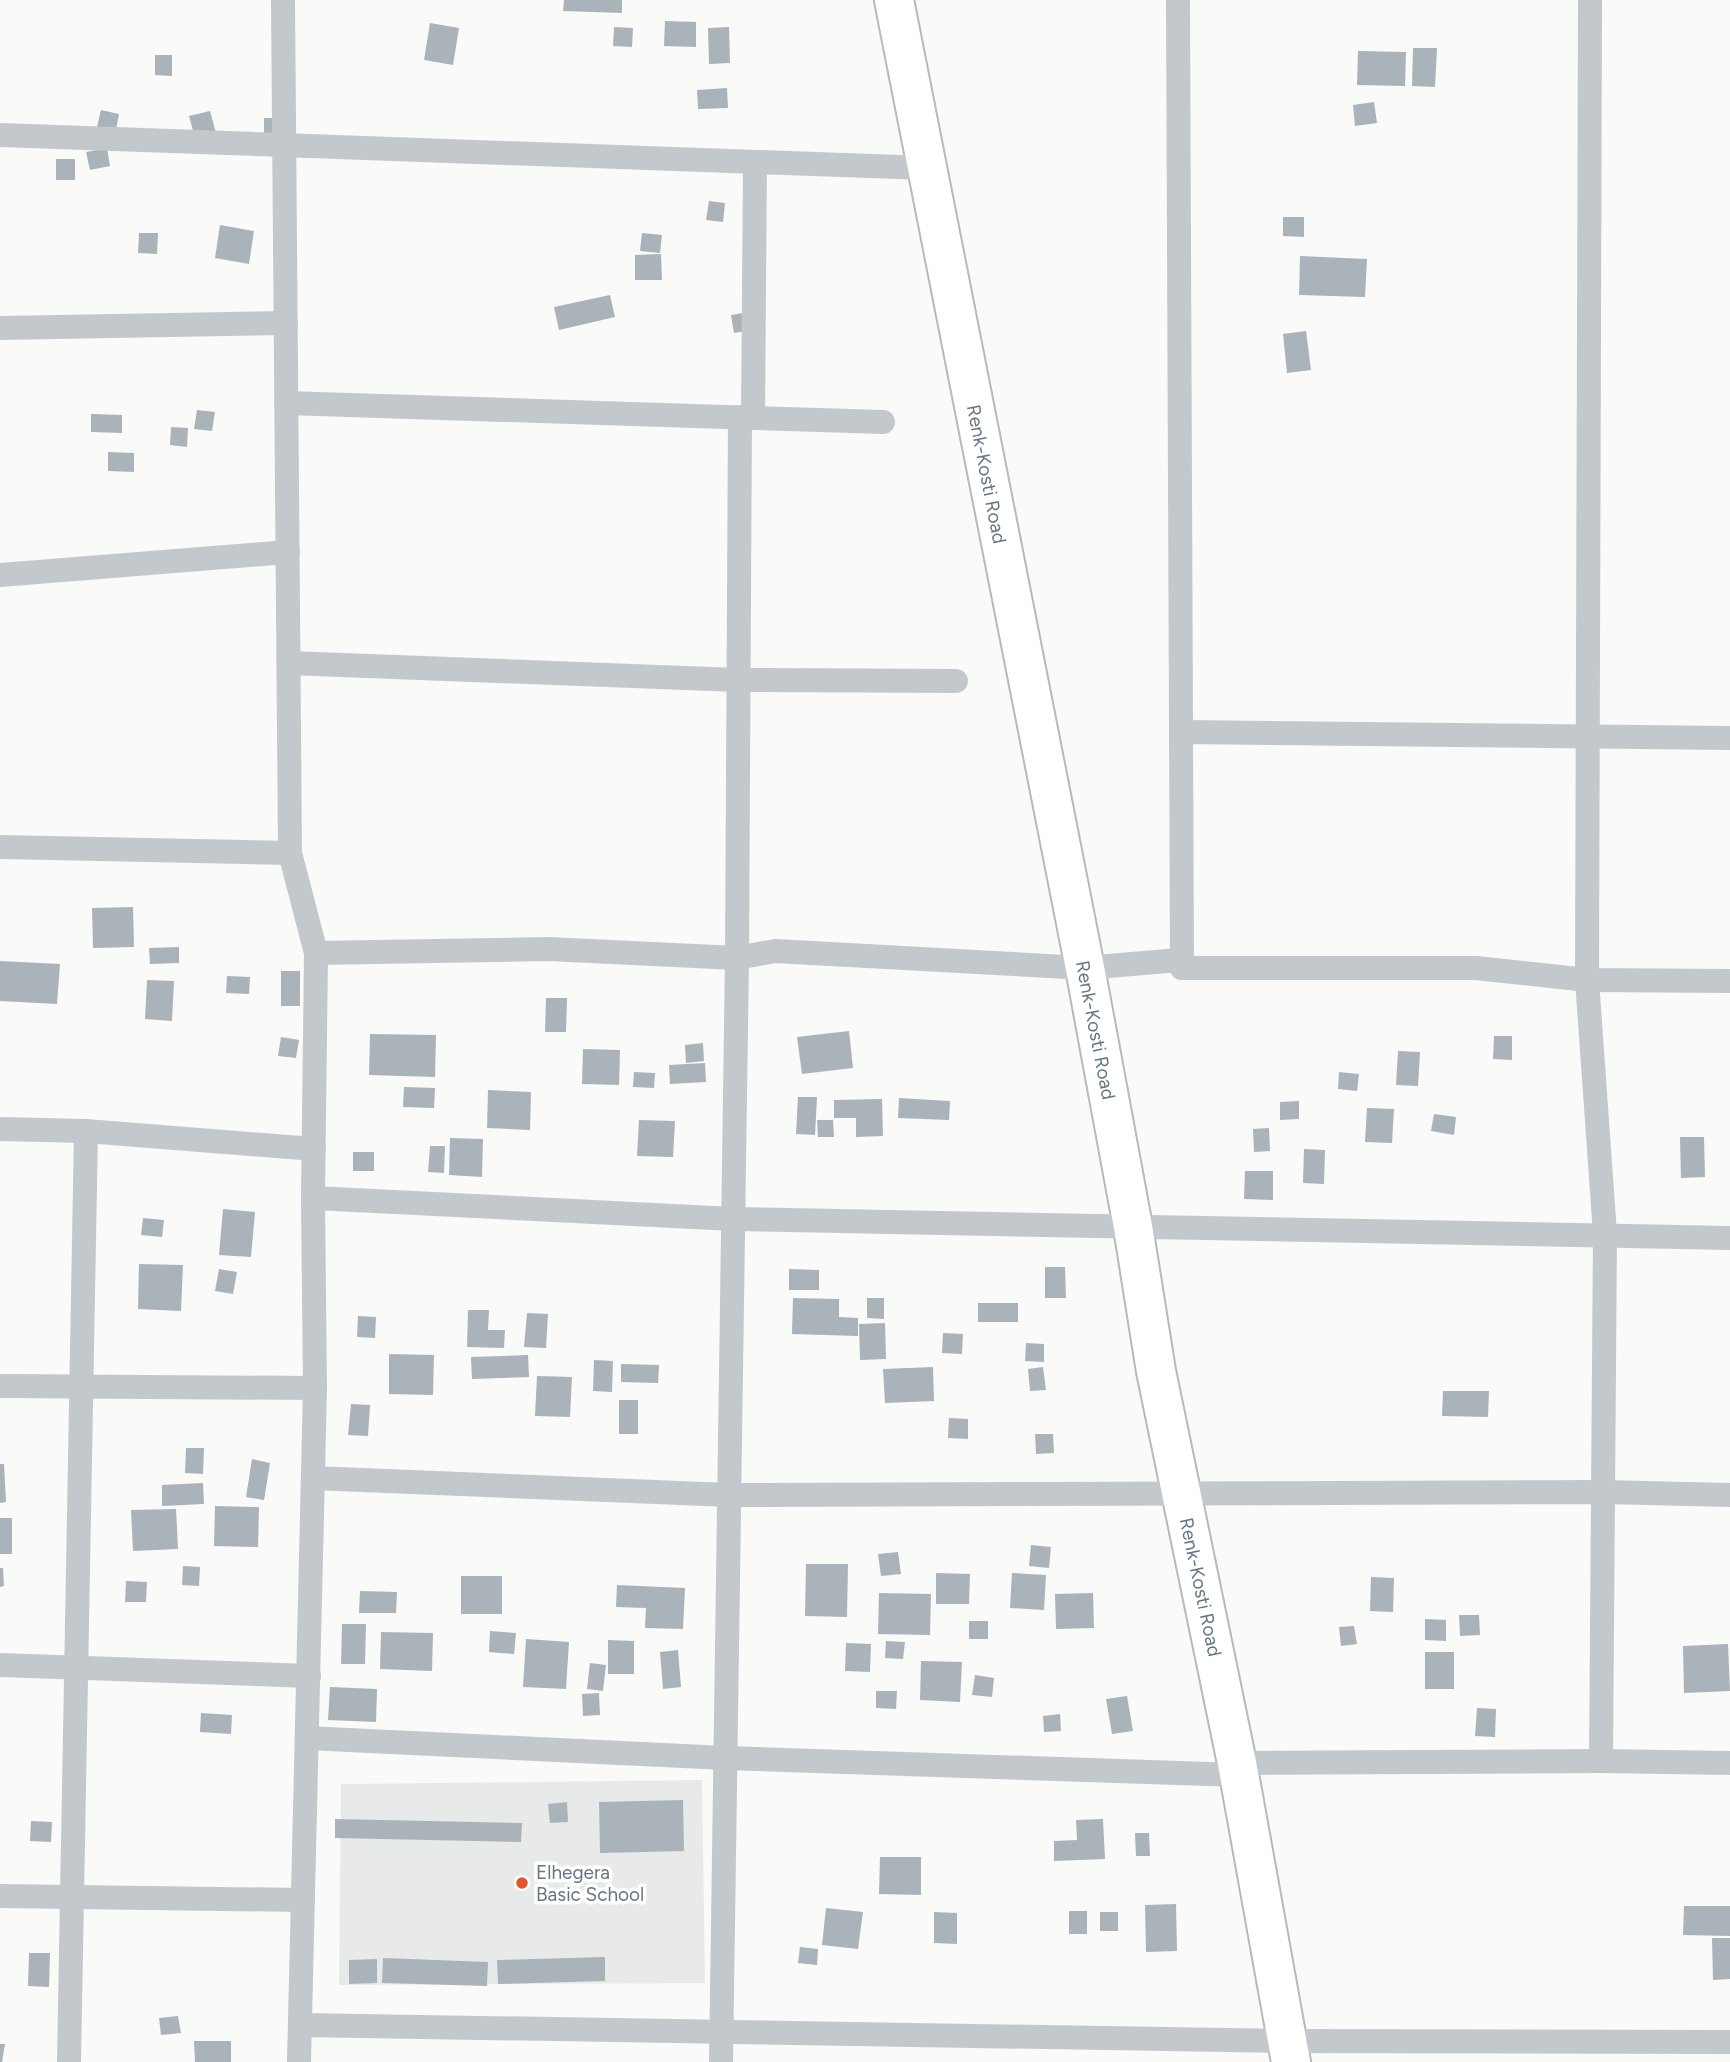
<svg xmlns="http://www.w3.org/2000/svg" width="1730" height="2062" font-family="Figtree,sans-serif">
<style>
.built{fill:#e8e9e9}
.building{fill:#aab3b9}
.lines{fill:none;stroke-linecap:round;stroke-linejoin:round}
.primary-casing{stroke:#b5babe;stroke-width:42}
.minor{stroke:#c3c8cc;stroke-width:24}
.primary{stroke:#fff;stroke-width:38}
.poi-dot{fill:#e4572e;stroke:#fff;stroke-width:2.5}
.labels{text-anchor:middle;stroke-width:7;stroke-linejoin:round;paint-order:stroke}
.street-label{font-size:19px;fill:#657683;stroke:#fff}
.poi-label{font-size:19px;fill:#657683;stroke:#fff;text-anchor:start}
</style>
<rect width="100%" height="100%" fill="#fafaf8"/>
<!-- built -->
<polygon class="built" points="702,1780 705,1983 339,1985 341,1784"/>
<!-- building -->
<g class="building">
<polygon points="564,0 622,0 622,13 563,11"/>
<polygon points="665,21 696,22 696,47 664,46"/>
<polygon points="430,23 459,28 453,65 424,60"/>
<polygon points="614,27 633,28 632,47 613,46"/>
<polygon points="729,27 730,63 709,64 708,28"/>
<polygon points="1413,48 1437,48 1435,87 1412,86"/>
<polygon points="1358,51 1406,52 1405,86 1357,85"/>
<polygon points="155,55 172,55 172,76 155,75"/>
<polygon points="727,88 728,108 698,109 697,90"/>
<polygon points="1374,102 1377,123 1355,126 1353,105"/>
<polygon points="101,110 119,114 115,135 96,131"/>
<polygon points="210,111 216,133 195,138 189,116"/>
<rect x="264" y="118" width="17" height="17"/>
<polygon points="107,148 110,166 90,170 86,152"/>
<rect x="56" y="159" width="19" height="21"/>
<polygon points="709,201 725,203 723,222 706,220"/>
<polygon points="1283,217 1304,217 1304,237 1283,236"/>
<polygon points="220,225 254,231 249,264 215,258"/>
<polygon points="139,233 158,233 157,254 138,253"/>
<polygon points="642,233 662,235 660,253 640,251"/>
<polygon points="661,254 662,280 635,280 635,255"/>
<polygon points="1300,256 1367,259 1365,297 1299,295"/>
<polygon points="610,295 615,317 559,330 554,307"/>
<polygon points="749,312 751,330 734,333 731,315"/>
<polygon points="1306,331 1311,370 1287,373 1283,334"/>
<polygon points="197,410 215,412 212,431 194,429"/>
<polygon points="91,414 122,415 122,433 91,432"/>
<polygon points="171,427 188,428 187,447 170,445"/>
<polygon points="108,452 134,453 134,472 108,471"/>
<polygon points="133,907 134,947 93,948 92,908"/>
<polygon points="179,947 179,963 150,964 149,948"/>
<polygon points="0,961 60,964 57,1004 0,1001"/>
<rect x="281" y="971" width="19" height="35"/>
<polygon points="227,976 250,977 249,994 226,993"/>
<polygon points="147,980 174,981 172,1021 145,1019"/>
<polygon points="546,998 567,998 566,1032 545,1032"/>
<polygon points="849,1031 853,1068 802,1074 797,1037"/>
<polygon points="370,1034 436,1035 435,1077 369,1075"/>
<polygon points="1494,1036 1512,1036 1512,1060 1493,1059"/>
<polygon points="281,1037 299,1040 296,1058 278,1056"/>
<polygon points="703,1043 704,1061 686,1063 685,1045"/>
<polygon points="583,1049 620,1050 619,1085 582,1084"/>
<polygon points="1398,1051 1420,1052 1418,1086 1396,1085"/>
<polygon points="705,1063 706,1082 670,1084 669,1065"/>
<polygon points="634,1072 655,1073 654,1088 633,1087"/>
<polygon points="1339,1072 1359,1074 1357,1091 1338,1089"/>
<polygon points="404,1087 435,1088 434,1108 403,1107"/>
<polygon points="488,1090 531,1092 530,1130 487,1128"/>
<polygon points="798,1097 817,1097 815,1135 796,1134"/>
<polygon points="899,1098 950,1101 949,1120 898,1118"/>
<polygon points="882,1099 883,1136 856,1137 856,1118 834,1118 834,1100"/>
<polygon points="1299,1101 1299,1119 1280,1120 1280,1102"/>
<polygon points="1367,1108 1394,1109 1392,1143 1365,1142"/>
<polygon points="1434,1114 1456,1117 1454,1135 1431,1131"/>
<polygon points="639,1120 675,1121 673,1157 637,1156"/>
<polygon points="817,1120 833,1120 834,1137 818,1137"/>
<polygon points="1269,1128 1270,1151 1254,1152 1253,1129"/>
<polygon points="1680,1137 1704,1137 1705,1177 1681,1178"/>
<polygon points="450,1138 483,1139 482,1177 449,1175"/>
<polygon points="430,1146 445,1146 444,1173 428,1172"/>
<polygon points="1304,1149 1325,1150 1324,1184 1303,1183"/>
<rect x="353" y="1152" width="21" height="19"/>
<polygon points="1245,1171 1273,1171 1273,1200 1244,1199"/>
<polygon points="223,1209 255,1212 251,1257 219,1255"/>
<polygon points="143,1218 164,1220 162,1237 141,1235"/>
<polygon points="139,1264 183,1265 181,1311 138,1309"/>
<polygon points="1045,1267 1065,1267 1066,1298 1045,1298"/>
<polygon points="219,1269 237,1272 233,1294 215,1291"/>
<polygon points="789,1269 819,1270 819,1290 789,1290"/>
<polygon points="793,1298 839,1299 839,1317 858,1318 858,1336 792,1334"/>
<polygon points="867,1298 884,1298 884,1319 867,1318"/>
<rect x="978" y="1303" width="40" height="19"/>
<polygon points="468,1310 489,1310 488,1330 505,1330 504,1348 467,1347"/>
<polygon points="527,1313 548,1314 546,1348 524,1347"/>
<polygon points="358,1316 376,1317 375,1338 357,1337"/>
<polygon points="885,1323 886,1359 860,1360 859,1324"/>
<polygon points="943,1333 963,1334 962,1354 942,1353"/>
<polygon points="1026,1343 1044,1344 1044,1362 1025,1361"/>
<polygon points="389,1354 434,1355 433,1395 389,1394"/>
<polygon points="528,1355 529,1377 472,1379 471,1357"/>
<polygon points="594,1360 613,1361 612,1392 593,1391"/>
<polygon points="621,1364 659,1365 658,1383 621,1382"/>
<polygon points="933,1367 934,1401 885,1403 883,1369"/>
<polygon points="1043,1367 1046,1390 1030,1391 1028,1369"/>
<polygon points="537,1376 572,1377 570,1417 535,1416"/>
<polygon points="1443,1391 1489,1391 1488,1417 1442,1416"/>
<rect x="619" y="1400" width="19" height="34"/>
<polygon points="351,1404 370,1405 368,1436 348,1435"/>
<polygon points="949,1418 968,1419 968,1439 948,1438"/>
<polygon points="1035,1434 1053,1434 1054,1453 1036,1454"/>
<polygon points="186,1448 204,1448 203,1474 185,1473"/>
<polygon points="252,1459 270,1463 264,1500 246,1497"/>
<polygon points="0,1464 4,1464 6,1502 0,1503"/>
<polygon points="203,1483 204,1504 162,1506 162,1485"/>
<polygon points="215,1506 259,1507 258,1547 214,1546"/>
<polygon points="176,1509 178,1549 133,1551 131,1510"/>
<rect x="0" y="1518" width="12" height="36"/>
<polygon points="1031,1545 1051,1547 1049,1568 1029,1566"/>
<polygon points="898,1552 901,1574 881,1576 878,1554"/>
<polygon points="806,1564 848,1564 847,1617 805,1616"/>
<polygon points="183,1566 200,1567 199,1586 182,1585"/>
<polygon points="0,1568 3,1568 4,1586 0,1587"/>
<polygon points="936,1573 970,1574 969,1604 936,1604"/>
<polygon points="1012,1573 1046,1575 1044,1610 1010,1608"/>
<rect x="461" y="1576" width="41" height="38"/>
<polygon points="1371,1577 1394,1578 1393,1612 1370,1611"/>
<polygon points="126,1581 147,1582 146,1602 125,1602"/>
<polygon points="617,1585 685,1588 683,1629 645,1628 646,1608 616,1607"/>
<polygon points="360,1591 397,1592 396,1613 359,1613"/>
<polygon points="879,1593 931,1594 930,1635 878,1634"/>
<polygon points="1093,1593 1094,1628 1056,1629 1055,1594"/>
<polygon points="1459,1615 1479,1615 1480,1635 1460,1636"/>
<polygon points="1425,1619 1446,1620 1446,1641 1425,1640"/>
<rect x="969" y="1621" width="19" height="18"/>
<polygon points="342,1624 366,1624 365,1664 341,1664"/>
<polygon points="1354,1626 1357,1644 1341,1646 1339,1627"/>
<polygon points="490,1631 516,1633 514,1654 489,1652"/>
<polygon points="381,1632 433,1633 432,1671 380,1669"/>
<polygon points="526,1639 569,1642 566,1689 523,1687"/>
<polygon points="608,1640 634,1641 634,1674 608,1674"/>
<polygon points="886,1641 905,1642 903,1659 885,1658"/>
<polygon points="846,1643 871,1644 870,1672 845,1671"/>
<polygon points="1728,1644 1730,1691 1684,1693 1683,1646"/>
<polygon points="678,1650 681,1687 663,1689 660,1652"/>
<rect x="1425" y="1652" width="29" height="37"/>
<polygon points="921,1661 962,1662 960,1702 920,1700"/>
<polygon points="590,1663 606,1665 603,1691 587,1689"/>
<polygon points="975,1675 994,1678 992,1697 972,1695"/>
<polygon points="330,1687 377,1689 376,1722 328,1720"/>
<polygon points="876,1691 897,1691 896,1709 876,1708"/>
<polygon points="599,1693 600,1715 583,1716 582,1694"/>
<polygon points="1127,1696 1133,1731 1112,1734 1106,1699"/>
<polygon points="1477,1708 1496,1709 1495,1737 1475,1736"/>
<polygon points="201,1713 232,1715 231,1734 200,1732"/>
<polygon points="1060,1714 1061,1731 1044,1732 1043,1716"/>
<polygon points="683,1800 684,1851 600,1853 599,1802"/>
<polygon points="567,1802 568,1822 550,1823 548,1804"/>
<polygon points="335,1819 522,1823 521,1842 335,1838"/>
<polygon points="1103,1819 1105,1859 1054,1861 1054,1841 1077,1840 1076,1820"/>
<polygon points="31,1821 52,1822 51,1842 30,1841"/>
<polygon points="1135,1833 1149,1833 1150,1856 1136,1856"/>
<polygon points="880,1857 921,1857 921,1895 879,1894"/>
<polygon points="1176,1904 1177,1951 1146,1952 1145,1905"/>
<polygon points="1684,1906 1730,1906 1730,1936 1683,1935"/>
<polygon points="826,1908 863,1912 858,1949 822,1945"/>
<rect x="1069" y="1911" width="18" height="23"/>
<polygon points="934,1912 957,1913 957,1944 934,1943"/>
<rect x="1100" y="1912" width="18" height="19"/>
<polygon points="1712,1938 1730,1938 1730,1979 1713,1980"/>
<polygon points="800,1947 818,1949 817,1965 798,1963"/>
<polygon points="29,1953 50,1953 49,1987 28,1986"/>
<polygon points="605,1957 605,1981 498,1984 497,1960"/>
<polygon points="383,1958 488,1962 487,1986 382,1983"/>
<polygon points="377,1959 377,1983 349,1984 349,1960"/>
<polygon points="178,2016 181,2033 161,2035 159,2018"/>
<polygon points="194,2041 231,2041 231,2062 195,2062"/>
<polygon points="0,2044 5,2044 2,2062 0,2062"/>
</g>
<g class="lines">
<defs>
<polyline id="primary" points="894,0 1085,968 1133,1227 1156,1371 1237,1763 1291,2062"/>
</defs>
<!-- primary casing -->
<use href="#primary" class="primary-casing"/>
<!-- minor -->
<g class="minor">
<polyline points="283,0 290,853 316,953 313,1198 315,1388 299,2062"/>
<polyline points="1178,0 1182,968"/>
<polyline points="1590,0 1587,980 1605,1234 1601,1761"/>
<polyline points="0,135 927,168"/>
<polyline points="0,328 286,323"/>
<polyline points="286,403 883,422"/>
<polyline points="753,418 755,162"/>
<polyline points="0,575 288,552"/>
<polyline points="289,663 738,680 956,681"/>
<polyline points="1181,732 1730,738"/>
<polyline points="0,847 290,853"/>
<polyline points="316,953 548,949 737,958 775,951 1085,968 1179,960 1182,968 1476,968 1587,980 1730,981"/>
<polyline points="0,1129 86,1131 314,1149"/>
<polyline points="313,1198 733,1219 1730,1238"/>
<polyline points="0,1386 315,1388"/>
<polyline points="313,1478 729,1495 1603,1492 1730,1495"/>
<polyline points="0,1665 309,1676"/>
<polyline points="307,1738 725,1758 1239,1775"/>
<polyline points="1237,1763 1601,1761 1730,1763"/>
<polyline points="0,1896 303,1900"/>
<polyline points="300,2025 1287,2041 1730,2042"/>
<polyline points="69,2062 86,1131"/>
<polyline points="721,2062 737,958 740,417"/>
</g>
<!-- primary -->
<use href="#primary" class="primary"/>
</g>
<!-- markers -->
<circle class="poi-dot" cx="522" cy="1883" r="7"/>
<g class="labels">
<!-- street labels -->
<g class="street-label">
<text transform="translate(987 474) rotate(79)" y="7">Renk-Kosti Road</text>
<text transform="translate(1096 1030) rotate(79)" y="7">Renk-Kosti Road</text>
<text transform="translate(1201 1587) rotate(78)" y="7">Renk-Kosti Road</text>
</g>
<!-- poi labels -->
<g class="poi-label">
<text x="536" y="1879">Elhegera<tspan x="536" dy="22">Basic School</tspan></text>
</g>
</g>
</svg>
